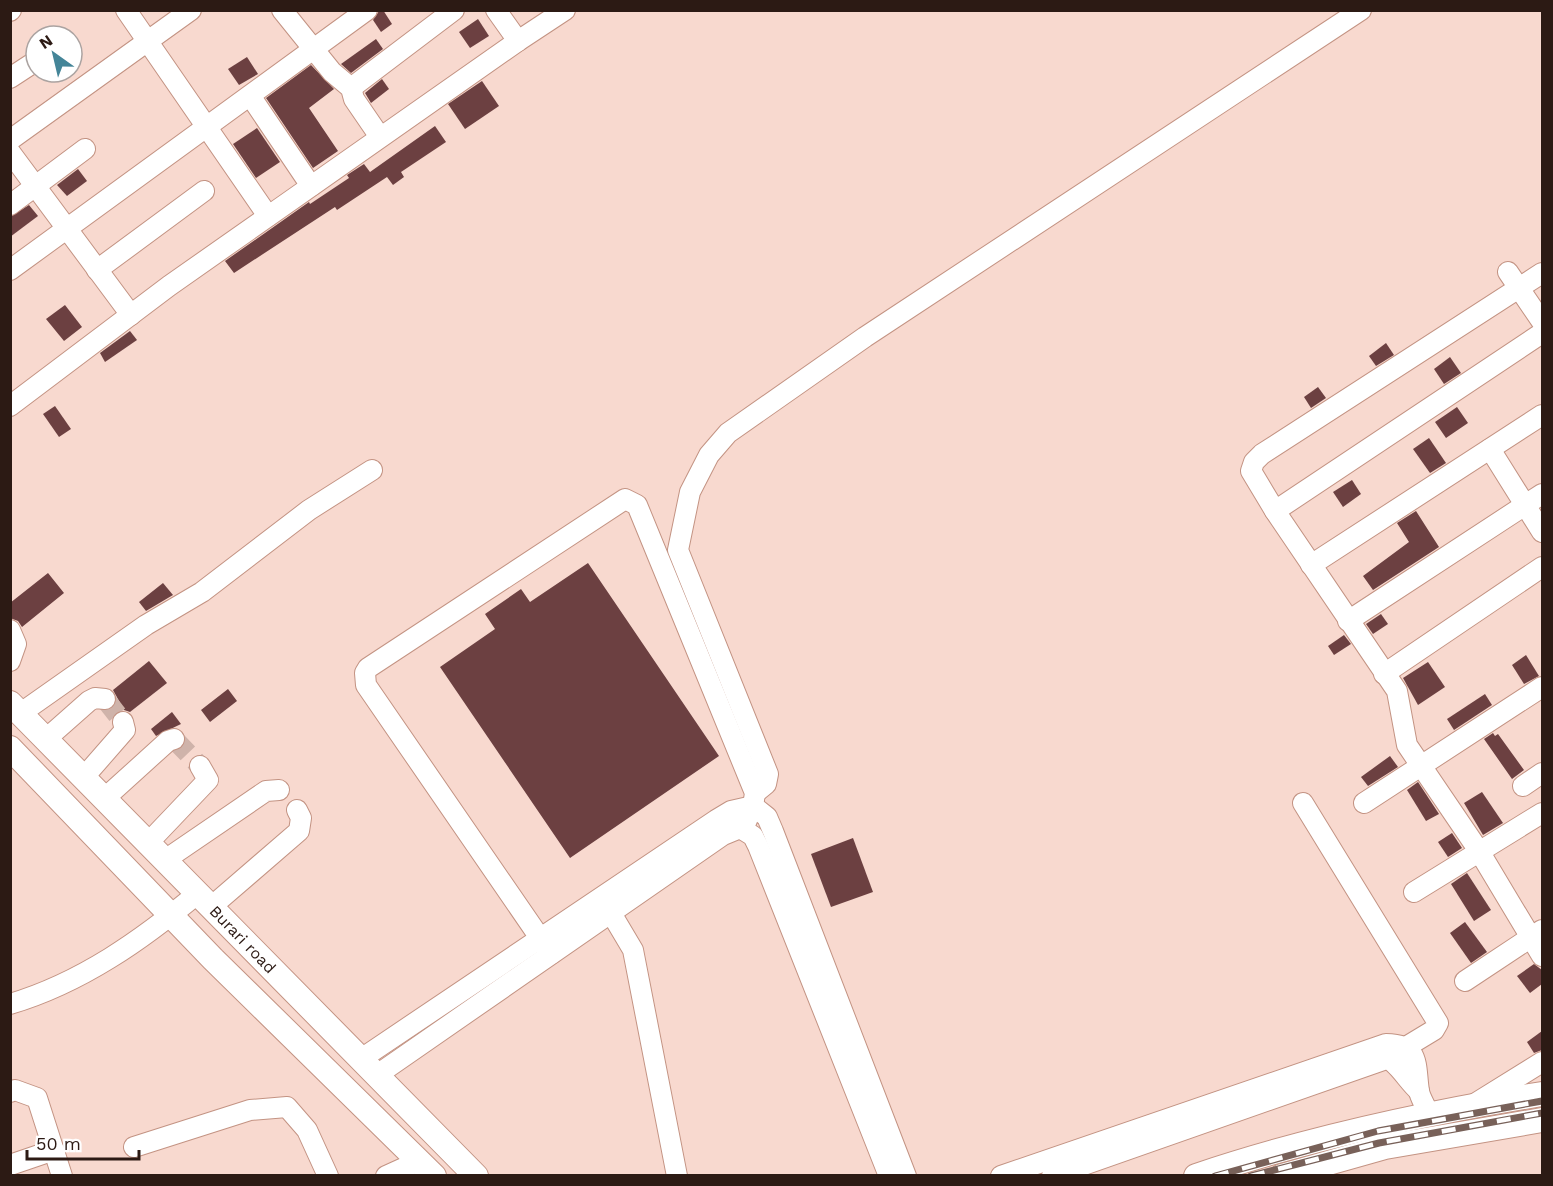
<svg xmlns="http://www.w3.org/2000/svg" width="1553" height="1186" font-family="'Work Sans',sans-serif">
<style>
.building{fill:#6c4041}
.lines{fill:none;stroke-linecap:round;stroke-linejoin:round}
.minor-tunnel{stroke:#cfb3aa;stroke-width:20;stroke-dasharray:20 10;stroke-linecap:butt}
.minor-casing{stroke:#c39383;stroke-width:22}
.major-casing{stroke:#c39383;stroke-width:26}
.minor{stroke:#fff;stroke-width:20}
.major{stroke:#fff;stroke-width:24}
.rail-casing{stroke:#786159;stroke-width:7}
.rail{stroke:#fff;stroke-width:4.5;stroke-dasharray:14;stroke-linecap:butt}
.labels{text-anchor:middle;stroke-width:6;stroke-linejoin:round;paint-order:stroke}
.street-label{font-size:16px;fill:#2c1a14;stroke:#fff}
</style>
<rect width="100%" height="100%" fill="#f8d9cf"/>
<!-- building -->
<g class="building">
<polygon points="383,10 392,24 381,32 373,20 379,11"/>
<polygon points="478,19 489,36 470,48 459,32"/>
<polygon points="376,39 383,49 351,73 341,64"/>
<polygon points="247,57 258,74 239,85 228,69"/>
<polygon points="311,65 334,89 309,108 338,151 313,168 266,98"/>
<polygon points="382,79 389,89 371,103 365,93"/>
<polygon points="482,81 499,106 465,129 448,104"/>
<polygon points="435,126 446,142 401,172 404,177 393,185 387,177 337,210 335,207 234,273 225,261 309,202 310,204 349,178 347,175 364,164 370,172"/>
<polygon points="257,128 280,162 256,178 233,144"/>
<polygon points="78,169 87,181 67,196 57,185"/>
<polygon points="29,205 38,216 10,237 10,217"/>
<polygon points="65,305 82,327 64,341 46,319"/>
<polygon points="130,331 137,340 105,362 100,353"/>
<polygon points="1386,343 1394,355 1376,366 1369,356"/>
<polygon points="1450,357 1461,373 1444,384 1434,369"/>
<polygon points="1318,387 1326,398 1311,408 1304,397"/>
<polygon points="55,406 71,429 59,437 43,414"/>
<polygon points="1457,407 1468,423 1446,438 1435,422"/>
<polygon points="1429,438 1446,463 1430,473 1413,449"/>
<polygon points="1352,480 1361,494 1343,507 1333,492"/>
<polygon points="1416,511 1439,547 1373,590 1363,576 1409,542 1397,523"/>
<polygon points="588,563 719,756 570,858 440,667 495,629 485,614 521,589 530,602"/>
<polygon points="48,573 64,593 22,627 18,621 10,618 10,603"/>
<polygon points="163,583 173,595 146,611 139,602"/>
<polygon points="1381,614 1388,624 1373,634 1366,624"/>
<polygon points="1344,635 1351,644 1334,655 1328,646"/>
<polygon points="1526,655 1539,676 1524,684 1512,665"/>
<polygon points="149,661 167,683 130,712 124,710 113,690"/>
<polygon points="1428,662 1445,687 1418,705 1403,678"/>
<polygon points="228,689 237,701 210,722 201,710"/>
<polygon points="1485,694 1492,705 1454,730 1447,719"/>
<polygon points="172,712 181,724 156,736 151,729"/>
<polygon points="1493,733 1495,736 1498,734 1524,770 1512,779 1484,739"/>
<polygon points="1390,756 1398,767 1368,786 1361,777"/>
<polygon points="1418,782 1439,814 1426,821 1407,790"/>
<polygon points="1482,792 1503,823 1483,835 1464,803"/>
<polygon points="1452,833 1462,848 1448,857 1438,842"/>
<polygon points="853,838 873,892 831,907 811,854"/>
<polygon points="1467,873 1491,910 1474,921 1451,884"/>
<polygon points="1465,922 1487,952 1471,963 1450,933"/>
<polygon points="1534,964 1542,970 1542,984 1530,993 1517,976"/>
<polygon points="1542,1031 1542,1050 1534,1053 1527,1042"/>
</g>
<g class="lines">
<!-- minor-tunnel -->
<g class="minor-tunnel">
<polyline points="105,699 123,722"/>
<polyline points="174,739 200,766"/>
</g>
<defs>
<g id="minor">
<polyline points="126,10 268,216"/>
<polyline points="282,10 332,72 351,88 354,99 380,137"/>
<polyline points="496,10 518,41"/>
<polyline points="10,11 11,10"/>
<polyline points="10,78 36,61"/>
<polyline points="351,88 454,10"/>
<polyline points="251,97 311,186"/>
<polyline points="10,140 191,10"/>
<polyline points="10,152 131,315"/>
<polyline points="10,205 85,149"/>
<polyline points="10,270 367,10"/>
<polyline points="97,270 204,191"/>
<polyline points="1508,272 1542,322"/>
<polyline points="1542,273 1262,454 1254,462 1251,471 1275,511 1542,333"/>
<polyline points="10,406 169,286 518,41 565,10"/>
<polyline points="1490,449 1542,532"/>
<polyline points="1275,511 1397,691 1407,745 1479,851 1542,956"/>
<polyline points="1311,565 1542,415"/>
<polyline points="1348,621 1542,494"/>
<polyline points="10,630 16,644 10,661"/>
<polyline points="1384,674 1542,567"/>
<polyline points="21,713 146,625 202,592 309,510 372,470"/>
<polyline points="46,739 89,701 95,698 105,699"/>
<polyline points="84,777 125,730 123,722"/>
<polyline points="1523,786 1542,773"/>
<polyline points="755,793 766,784 768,774 678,550 690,492 709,455 728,433 865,337 1361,10"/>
<polyline points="105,798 168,741 174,739"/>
<polyline points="1303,803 1438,1023 1434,1030 1396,1053"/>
<polyline points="1364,803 1542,687"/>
<polyline points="148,843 208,780 200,766"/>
<polyline points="165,860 266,791 279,790"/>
<polyline points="1414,892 1542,813"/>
<polyline points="211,907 299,831 301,818 297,810"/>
<polyline points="611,913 633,950 677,1176"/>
<polyline points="551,954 366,685 365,673 368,668 625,499 637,505 755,793 753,806 743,829"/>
<polyline points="1465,981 1542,930"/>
<path d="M10,1004C81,983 142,940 198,893"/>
<polyline points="361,1059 716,820 731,811 753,806 767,817 773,831 906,1176"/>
<polyline points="377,1075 723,835 740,828 753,836 758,846 889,1176"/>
<polyline points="10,1092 15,1090 37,1098 62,1176"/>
<polyline points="1476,1103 1542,1062"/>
<polyline points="134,1147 250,1110 287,1107 307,1130 328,1176"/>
<polyline points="10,1165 54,1150"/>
<polyline points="386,1176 419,1161"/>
<path d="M1001,1176L1386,1044C1421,1044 1415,1066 1419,1091C1420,1098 1426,1106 1428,1113"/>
<path d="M1052,1176L1386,1059C1397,1061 1408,1082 1419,1091"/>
</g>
<g id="major">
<polyline points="10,703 476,1176"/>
<polyline points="10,748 213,959 434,1176"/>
<path d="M1196,1176C1309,1138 1425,1113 1542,1094"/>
<polyline points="1282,1176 1385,1147 1542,1120"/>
</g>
</defs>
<!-- minor casing -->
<use href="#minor" class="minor-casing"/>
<!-- major casing -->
<use href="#major" class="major-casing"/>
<!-- minor -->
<use href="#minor" class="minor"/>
<!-- major -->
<use href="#major" class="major"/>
<defs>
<g id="rail">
<polyline points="1215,1176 1378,1131 1542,1101"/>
<polyline points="1251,1176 1379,1143 1542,1113"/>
</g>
</defs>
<!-- rail casing -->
<use href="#rail" class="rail-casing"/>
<!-- rail -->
<use href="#rail" class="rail"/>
</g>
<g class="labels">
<!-- street labels -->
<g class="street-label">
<text transform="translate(243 939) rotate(46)" y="6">Burari road</text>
</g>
</g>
<!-- border -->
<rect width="1553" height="1186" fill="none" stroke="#2c1a14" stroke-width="24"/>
<!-- north arrow -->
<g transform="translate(54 54) rotate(326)"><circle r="28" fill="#ffffff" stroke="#aba3a1" stroke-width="1.5"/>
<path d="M0-4.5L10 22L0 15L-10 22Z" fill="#448598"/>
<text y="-9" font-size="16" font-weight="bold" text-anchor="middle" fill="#2c1a14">N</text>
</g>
<!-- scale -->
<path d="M27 1150v9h112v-9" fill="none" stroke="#2c1a14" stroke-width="3"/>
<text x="36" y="1150" font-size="18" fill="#2c1a14" stroke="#ffffff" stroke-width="4.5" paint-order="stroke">50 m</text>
</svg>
